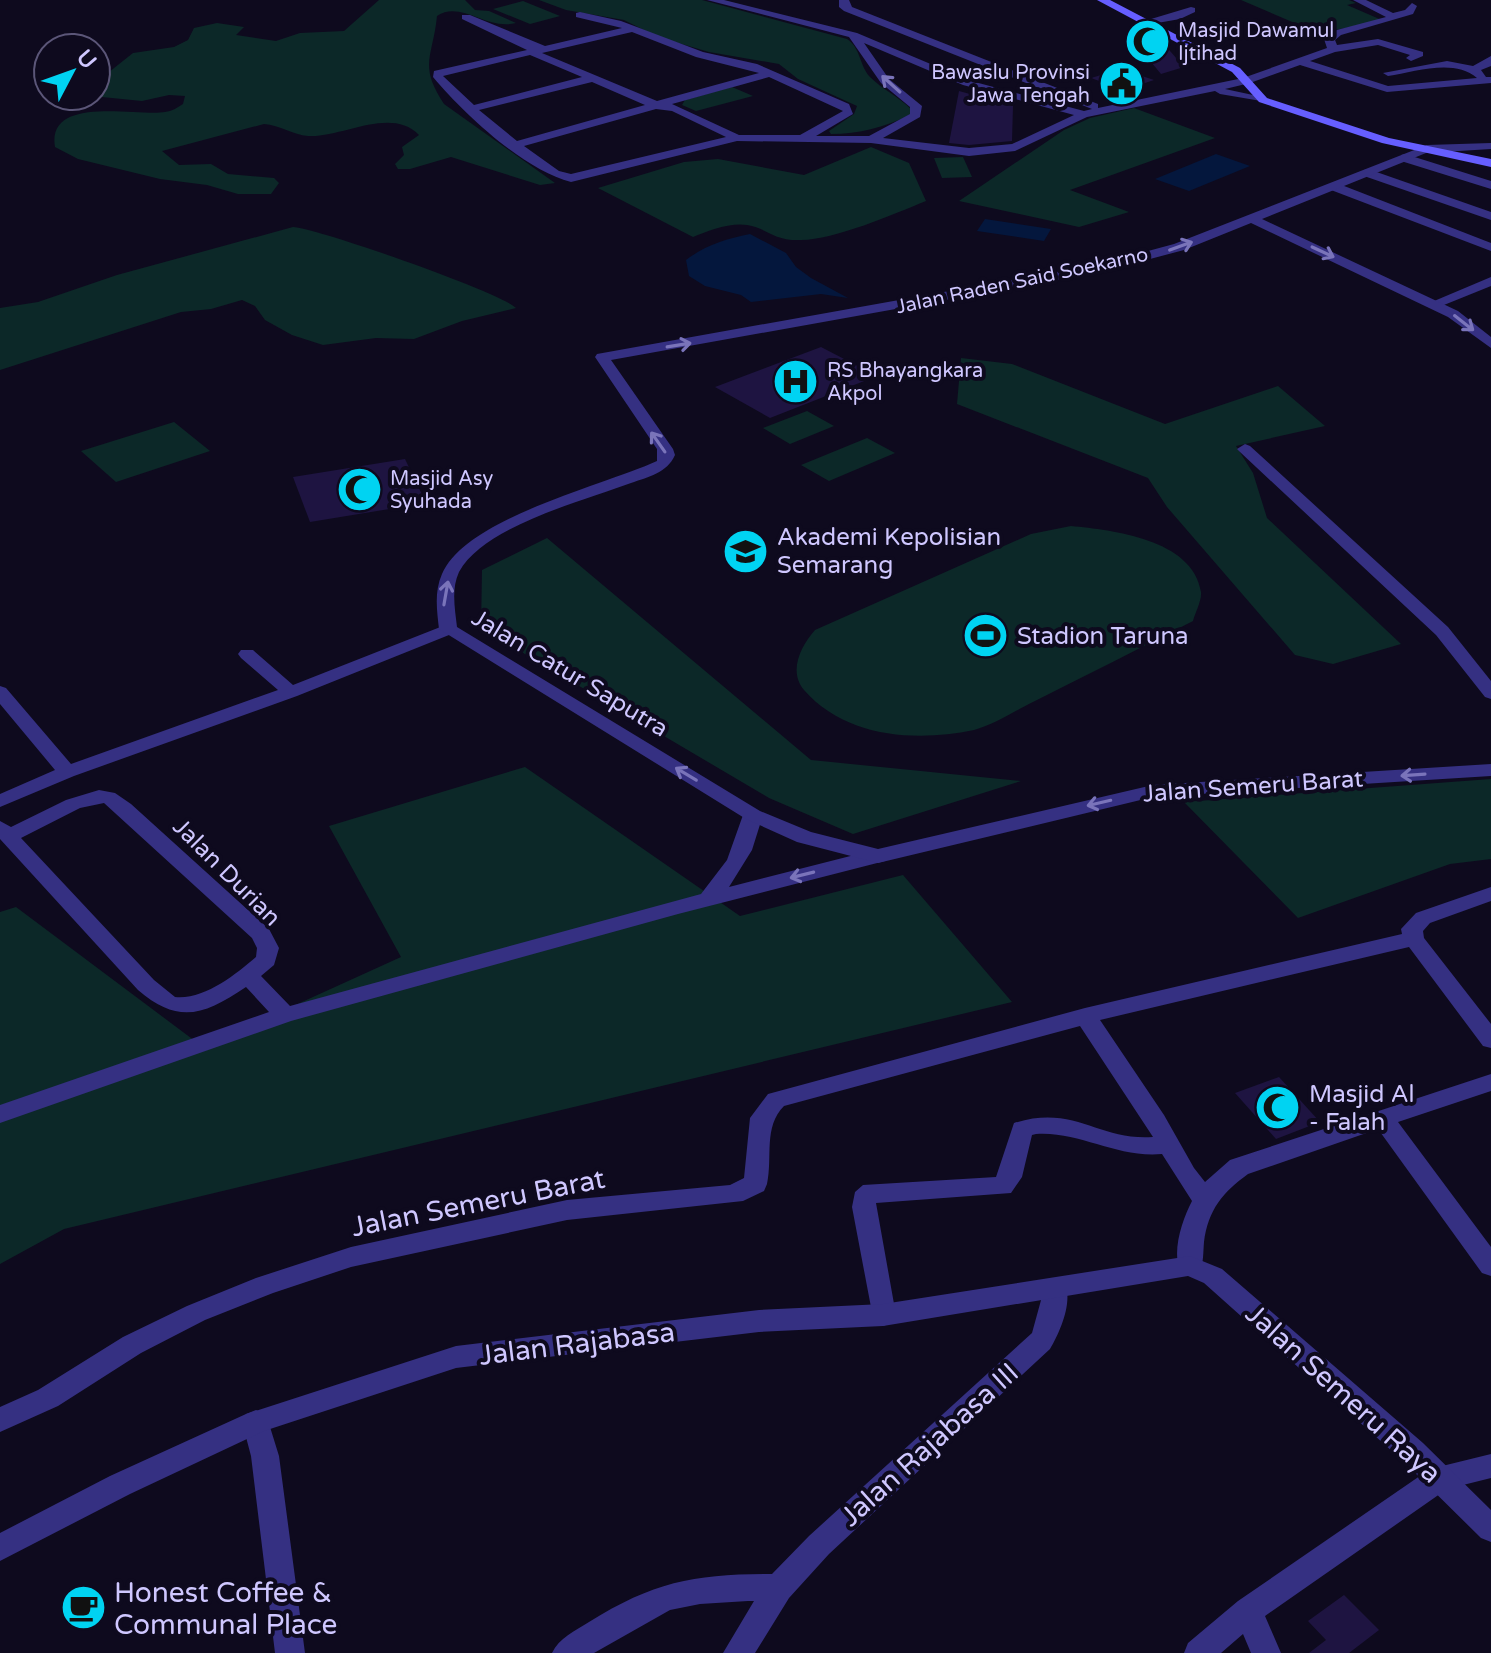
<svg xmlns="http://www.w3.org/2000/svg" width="1491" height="1653" font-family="'Varela Round',sans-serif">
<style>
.green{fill:#0c2828}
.water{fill:#04173d}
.building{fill:#1e1441}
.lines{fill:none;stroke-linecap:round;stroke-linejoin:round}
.minor{fill:#353082;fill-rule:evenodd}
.tertiary{fill:#353082;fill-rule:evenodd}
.secondary{fill:#665eff;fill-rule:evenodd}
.oneway{stroke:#7a74ba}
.labels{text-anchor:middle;stroke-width:8;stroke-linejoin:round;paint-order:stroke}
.far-poi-label{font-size:20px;fill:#cfc7ff;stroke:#0e0a1e;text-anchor:start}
.far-street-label{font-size:20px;fill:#cfc7ff;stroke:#0e0a1e}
.poi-label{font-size:24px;fill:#cfc7ff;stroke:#0e0a1e;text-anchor:start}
.street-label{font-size:24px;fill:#cfc7ff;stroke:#0e0a1e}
.near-street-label{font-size:28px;fill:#cfc7ff;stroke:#0e0a1e}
.near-poi-label{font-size:28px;fill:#cfc7ff;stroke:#0e0a1e;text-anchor:start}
</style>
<rect width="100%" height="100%" fill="#0e0a1e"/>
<!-- green -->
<g class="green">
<path d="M379,0H465L475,10L489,11L516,23C487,31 461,0 437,16C433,57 418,65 444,104L555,183L540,185L451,157L410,169H398L395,164L404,155L402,147L419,135C391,106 342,138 308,136C293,135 280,125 264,124L162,151L179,165L211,164L228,174L274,178L279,183L271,194H238L207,185L160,179L78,159L55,147C46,94 139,117 165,112C172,111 177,108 183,104L185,96L169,95L142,101L92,96H96L99,80L133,53L174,47L188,40L194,28L217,23L244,27L236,35L276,41L300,33L344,31Z"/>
<path d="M539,0H702L847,39C861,48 859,65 870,77C882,89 899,97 911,109L910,115C885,127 859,134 831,134L829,131L854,114L857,106L798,79L779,64L709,52L658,37L624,20L566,10Z"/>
<polygon points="1241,0 1349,0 1356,3 1347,5 1384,21 1318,33"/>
<polygon points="523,1 560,16 530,24 493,9"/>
<polygon points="732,87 753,96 696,111 682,105 685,100"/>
<polygon points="1134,108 1215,138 1070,190 1129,212 1079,227 959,201 1064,130 1090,118"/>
<path d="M871,147L909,163L926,201C894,214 834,240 801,240C773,241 767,228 747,225C731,222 707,231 693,237L598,188L684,162L718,159L804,175Z"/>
<polygon points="963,157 972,177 942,178 934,158"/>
<path d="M293,227C317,228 502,293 516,308L462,321L414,339L376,338L323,345L292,335L265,320L255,306L242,300L211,309L181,312L0,370V308L38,302L117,275Z"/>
<polygon points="961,358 1012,364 1165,424 1278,386 1325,426 1236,446 1253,473 1267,518 1401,644 1333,664 1295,655 1167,507 1148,478 957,404"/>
<polygon points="807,411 834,426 790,444 763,428"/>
<polygon points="174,422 210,451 116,482 81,451"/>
<polygon points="867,438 895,453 829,481 801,465"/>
<path d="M1071,526C1112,530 1193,539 1201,592C1202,600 1195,613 1193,621C1140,648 1087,675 1035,701C1016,710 994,725 974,730C916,742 846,738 804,690C788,671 801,646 815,630L1031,534Z"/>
<polygon points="547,538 811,760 1021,781 853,834 769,798 481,628 482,570"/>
<polygon points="525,767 740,916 903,875 1012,1002 64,1229 0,1264 0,912 16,907 203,1047 401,957 329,826"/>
<polygon points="1491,779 1491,859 1450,864 1298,918 1184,802"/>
</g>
<!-- water -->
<g class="water">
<polygon points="1216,154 1250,166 1189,191 1155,179"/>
<polygon points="985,219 1051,229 1044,241 977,231"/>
<path d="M750,234L786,253L796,267L811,278L848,298L821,294L751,302L741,295L705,286L689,276L686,260C706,245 725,239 750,234Z"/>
</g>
<!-- building -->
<g class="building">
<polygon points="1152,33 1156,35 1184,67 1161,74 1128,34"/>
<polygon points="1121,69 1154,80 1124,90 1091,78"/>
<polygon points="959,91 1013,106 1012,141 969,145 949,143"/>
<polygon points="821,347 877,376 770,418 715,387"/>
<polygon points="405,459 426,503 310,522 293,477"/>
<polygon points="1279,1077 1320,1122 1276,1139 1235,1093"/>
<polygon points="1344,1595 1379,1630 1349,1653 1309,1653 1326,1640 1308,1621"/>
</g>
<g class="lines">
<!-- minor -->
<g class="minor">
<path d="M707,0H724L857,33L971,81L1084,111L1092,109L844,11L839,7V0H849L852,7L1098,104V108L1243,78L1327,48L1324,39L1333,31L1386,17L1353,0H1366L1393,13L1405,10L1412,3L1417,6L1413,14L1341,35L1335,40L1337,45L1378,39L1423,52V56L1411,61L1406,58L1410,55L1378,45L1335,52L1310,61L1388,86L1477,78C1454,58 1415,72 1388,76L1383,73L1447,61L1473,66L1491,56V66L1481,70L1486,77H1491V83L1387,92L1300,65L1250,83L1225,89L1267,98V102L1220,94L1215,91L1087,117L1015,151L969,156L871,143L737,141L571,182C524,170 464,114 433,77L434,71L527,50L462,19V15H470L545,46L622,28L576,17V13L580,12L621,21L703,52L757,64L849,104L853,114L816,136H869L910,114V107L881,83L849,37ZM632,32L696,57L759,73L657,101L542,53ZM864,43L963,85L1074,115L1012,144L969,148L883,138L920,117L922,106L889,79ZM530,55L582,77L474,105L443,76ZM769,77L843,111L800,135H739L672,104ZM592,82L645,105L517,141L479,110ZM656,109L672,111L726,137L571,174L559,171L524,146Z"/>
<polygon points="1191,7 1195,8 1195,12 1180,19 1146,25 1141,22"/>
<polygon points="1491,143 1491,149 1427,153 1421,149 1427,145"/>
<polygon points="1405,154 1491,181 1491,189 1401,161 1401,155"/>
<polygon points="1368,169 1491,212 1491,220 1364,176 1364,170"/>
<polygon points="1331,184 1339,184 1491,243 1491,251 1331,190"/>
<polygon points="1491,277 1491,286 1439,307 1427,304"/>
<polygon points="1245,444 1250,446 1448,627 1491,681 1491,699 1485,697 1436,635 1240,452 1237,449"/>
<polygon points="448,624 457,629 454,633 297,696 74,776 0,807 0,794 55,770 0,704 0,686 6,688 71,764 278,690 241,658 238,654 241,650 253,650 293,685"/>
<path d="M99,790L115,793L131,804L269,929L279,948L274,965L261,976L290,1006L701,894L727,860L743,815L753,809L763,815L752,850L729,887L878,849L888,856L885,861L678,914L291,1021L0,1123V1105L269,1012L246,987C204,1015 179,1025 138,990L0,839V821L11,827L66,800ZM104,803L252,938L257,948L256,957C235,975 204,1000 175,997L154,980L21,838L80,808Z"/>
<path d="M1491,887V901L1430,923L1423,931L1424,938L1491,1024V1048L1483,1046L1409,947L1100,1020L1164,1115L1194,1168L1205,1182L1230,1160L1491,1074V1091L1398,1122L1491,1247V1276L1482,1273L1378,1129L1248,1174C1223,1192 1208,1210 1204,1242C1203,1253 1204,1263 1199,1273L1190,1276L1181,1273C1171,1253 1182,1220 1192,1201L1162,1154C1115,1158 1080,1131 1036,1134L1032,1135L1022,1177L1011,1193L876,1203L896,1315L892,1323L883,1326L874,1323L852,1207L855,1192L863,1185L996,1177L1014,1123C1075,1104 1098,1141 1153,1137L1080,1026L784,1106C763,1127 773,1157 767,1184L764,1191L743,1201L567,1220L351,1267L273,1293L205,1320L141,1353L58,1406L0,1432V1407L38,1390L123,1337L187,1306L256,1278L351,1247L567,1200L730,1185L744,1178L750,1118L768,1094L1085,1008L1402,934L1401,929L1416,913Z"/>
<path d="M1055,1279L1064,1282C1074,1300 1060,1332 1050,1349L829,1554L789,1598L755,1653H723L754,1601H748L700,1604L670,1610L594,1653H552C559,1638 575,1631 589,1622C655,1581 696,1574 772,1574L809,1536L1032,1333L1046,1282Z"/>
<polygon points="256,1410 266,1414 279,1456 305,1653 275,1653 251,1456 242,1422 246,1414"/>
<polygon points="1491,1454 1491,1478 1447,1489 1265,1616 1281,1653 1251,1653 1243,1634 1221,1653 1184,1653 1188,1643 1238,1601 1430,1469"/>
</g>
<!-- tertiary -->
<g class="tertiary">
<path d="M1427,145L1431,147V151L1262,219L1458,311L1491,337V348L1448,317L1251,223L1184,250L1101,272L611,360L673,449L675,455C667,473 648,477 631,483C583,501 484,526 459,572C451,589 455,609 457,627L760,811L811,832L878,849L1153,785L1491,764V776L1153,797L878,863L797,842L746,819L439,629C437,611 434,592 442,574C466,518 602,486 657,461V449L595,357L597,354L1100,264L1174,244Z"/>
<polygon points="1190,1256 1222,1269 1423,1443 1491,1510 1491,1542 1481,1538 1403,1461 1204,1283 1188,1276 883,1326 759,1332 456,1368 264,1431 130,1494 0,1561 0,1533 110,1476 246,1414 456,1346 759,1310 883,1304"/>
</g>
<!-- secondary -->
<polygon class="secondary" points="1097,0 1110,0 1240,68 1267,98 1389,138 1491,159 1491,167 1382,143 1259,102 1232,72"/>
</g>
<!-- one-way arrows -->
<defs><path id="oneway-shaft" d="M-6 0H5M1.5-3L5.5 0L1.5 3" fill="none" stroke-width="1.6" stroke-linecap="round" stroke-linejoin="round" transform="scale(2)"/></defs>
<g class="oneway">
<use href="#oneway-shaft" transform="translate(891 84) rotate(-138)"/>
<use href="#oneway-shaft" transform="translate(1181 246) rotate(-20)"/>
<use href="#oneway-shaft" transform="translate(1323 252) rotate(25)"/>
<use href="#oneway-shaft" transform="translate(1464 323) rotate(38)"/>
<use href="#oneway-shaft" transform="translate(679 345) rotate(-9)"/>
<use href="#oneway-shaft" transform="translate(658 442) rotate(-125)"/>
<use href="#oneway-shaft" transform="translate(446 593) rotate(-80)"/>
<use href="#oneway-shaft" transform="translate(686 774) rotate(-149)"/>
<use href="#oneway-shaft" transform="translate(1413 775) rotate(176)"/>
<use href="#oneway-shaft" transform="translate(1099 803) rotate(167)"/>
<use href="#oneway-shaft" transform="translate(802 875) rotate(166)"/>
</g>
<!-- icons -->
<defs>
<symbol id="mosque-disc" viewBox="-11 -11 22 22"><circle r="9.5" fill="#00d3f2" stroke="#0e0a1e"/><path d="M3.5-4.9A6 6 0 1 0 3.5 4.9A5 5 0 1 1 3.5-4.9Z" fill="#111"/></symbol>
<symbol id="civic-disc" viewBox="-11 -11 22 22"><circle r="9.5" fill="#00d3f2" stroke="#0e0a1e"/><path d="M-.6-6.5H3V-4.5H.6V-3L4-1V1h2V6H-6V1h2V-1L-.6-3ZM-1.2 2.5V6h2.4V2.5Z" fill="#111"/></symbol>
<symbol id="hospital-disc" viewBox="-11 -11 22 22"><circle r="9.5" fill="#00d3f2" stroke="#0e0a1e"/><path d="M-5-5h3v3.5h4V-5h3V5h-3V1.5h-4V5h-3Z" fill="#111"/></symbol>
<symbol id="university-disc" viewBox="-11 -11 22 22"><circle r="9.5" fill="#00d3f2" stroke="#0e0a1e"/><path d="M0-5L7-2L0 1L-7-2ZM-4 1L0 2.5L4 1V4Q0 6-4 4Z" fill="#111"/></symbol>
<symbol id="stadium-disc" viewBox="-11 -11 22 22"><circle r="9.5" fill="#00d3f2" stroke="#0e0a1e"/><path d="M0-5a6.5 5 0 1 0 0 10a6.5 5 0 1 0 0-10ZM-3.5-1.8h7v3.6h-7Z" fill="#111"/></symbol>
<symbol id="cafe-disc" viewBox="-11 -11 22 22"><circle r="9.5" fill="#00d3f2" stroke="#0e0a1e"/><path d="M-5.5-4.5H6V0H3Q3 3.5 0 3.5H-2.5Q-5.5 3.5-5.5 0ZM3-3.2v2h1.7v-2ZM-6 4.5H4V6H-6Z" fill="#111"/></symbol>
</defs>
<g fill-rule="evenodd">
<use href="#mosque-disc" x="1122" y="16" width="51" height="51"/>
<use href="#civic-disc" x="1096" y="58" width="51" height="51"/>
<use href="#hospital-disc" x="770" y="356" width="51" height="51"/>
<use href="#mosque-disc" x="334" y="464" width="51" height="51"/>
<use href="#university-disc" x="720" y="526" width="51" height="51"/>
<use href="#stadium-disc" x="960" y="610" width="51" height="51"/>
<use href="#mosque-disc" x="1252" y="1082" width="51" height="51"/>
<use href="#cafe-disc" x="58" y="1582" width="51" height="51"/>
</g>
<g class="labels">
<!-- far-poi labels -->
<g class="far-poi-label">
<text x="1178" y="37">Masjid Dawamul<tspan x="1178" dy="23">Ijtihad</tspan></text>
<text x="1090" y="79" text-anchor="end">Bawaslu Provinsi<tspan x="1090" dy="23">Jawa Tengah</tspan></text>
<text x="827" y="377">RS Bhayangkara<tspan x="827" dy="23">Akpol</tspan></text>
<text x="390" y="485">Masjid Asy<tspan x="390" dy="23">Syuhada</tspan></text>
</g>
<!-- far-street labels -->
<g class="far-street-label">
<text transform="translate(1022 280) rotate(-12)" y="7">Jalan Raden Said Soekarno</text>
</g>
<!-- poi labels -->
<g class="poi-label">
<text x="777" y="545">Akademi Kepolisian<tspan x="777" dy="28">Semarang</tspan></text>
<text x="1017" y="644">Stadion Taruna</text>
<text x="1309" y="1102">Masjid Al<tspan x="1309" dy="28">- Falah</tspan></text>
</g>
<!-- street labels -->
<g class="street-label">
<text transform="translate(570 673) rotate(31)" y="8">Jalan Catur Saputra</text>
<text transform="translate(1253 786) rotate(-4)" y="8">Jalan Semeru Barat</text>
<text transform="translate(227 872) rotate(45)" y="8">Jalan Durian</text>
</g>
<!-- near-street labels -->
<g class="near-street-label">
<text transform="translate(478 1202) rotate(-11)" y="10">Jalan Semeru Barat</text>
<text transform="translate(577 1343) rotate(-7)" y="10">Jalan Rajabasa</text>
<text transform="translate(1344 1393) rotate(42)" y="10">Jalan Semeru Raya</text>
<text transform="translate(929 1444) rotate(-42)" y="10">Jalan Rajabasa III</text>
</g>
<!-- near-poi labels -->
<g class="near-poi-label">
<text x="114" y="1602">Honest Coffee &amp;<tspan x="114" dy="32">Communal Place</tspan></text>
</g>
</g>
<!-- north arrow -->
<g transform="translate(72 72) rotate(49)"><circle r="38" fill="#0e0a1e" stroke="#5b5678" stroke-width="2"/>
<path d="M0-6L14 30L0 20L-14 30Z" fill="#00d3f2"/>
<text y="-12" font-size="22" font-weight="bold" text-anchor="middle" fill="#cfc7ff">U</text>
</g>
</svg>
